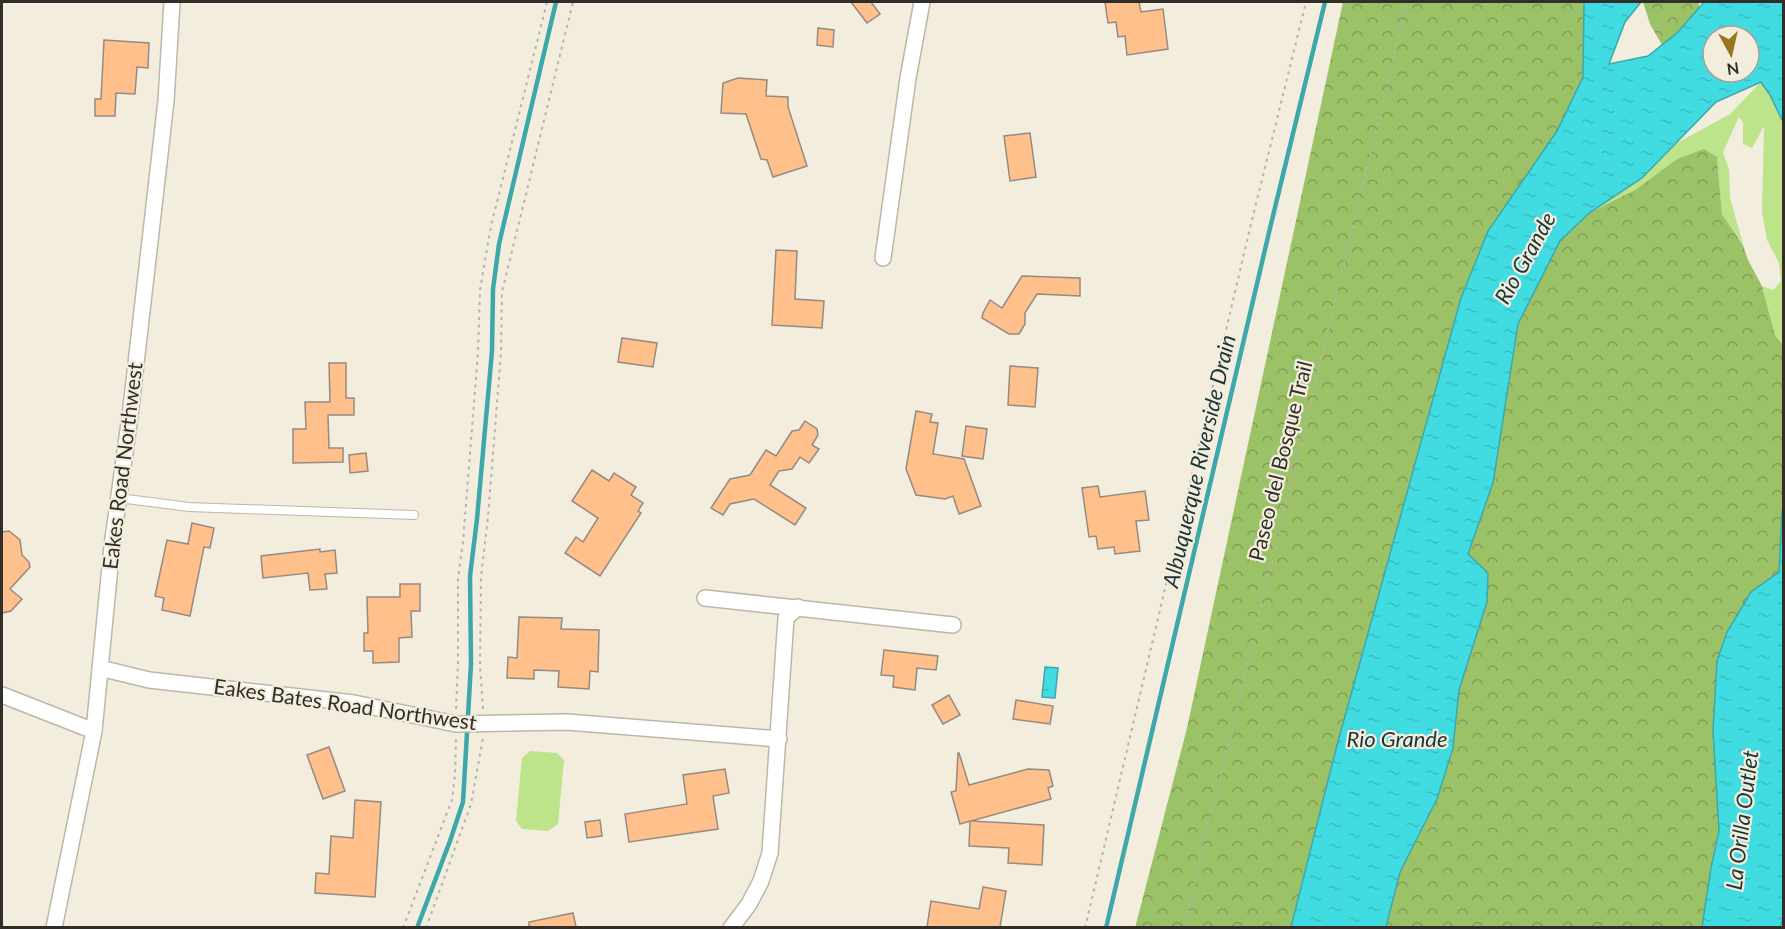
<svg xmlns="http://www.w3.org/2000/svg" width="1785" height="929" font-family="Lato,sans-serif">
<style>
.green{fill:#bde38b}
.forest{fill:url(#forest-crowns)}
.water{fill:url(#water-ripples);stroke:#3ca8aa;stroke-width:1.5;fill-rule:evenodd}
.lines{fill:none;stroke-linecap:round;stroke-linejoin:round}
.stream{stroke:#3ca8aa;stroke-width:4.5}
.building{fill:#ffc08b;stroke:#968a81;stroke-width:1.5}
.service-casing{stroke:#beb7a9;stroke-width:10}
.minor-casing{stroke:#beb7a9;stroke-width:18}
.path{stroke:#b7b2a6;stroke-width:2;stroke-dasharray:3 4.5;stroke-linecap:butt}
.service{stroke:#fff;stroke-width:8}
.minor{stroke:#fff;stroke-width:15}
.labels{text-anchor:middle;stroke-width:4.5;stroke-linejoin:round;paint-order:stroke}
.street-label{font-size:21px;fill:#312e29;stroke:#f3edde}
.water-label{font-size:22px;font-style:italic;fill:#1b3435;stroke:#f3edde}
</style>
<defs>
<pattern id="forest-crowns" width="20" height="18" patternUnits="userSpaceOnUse" patternTransform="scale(1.5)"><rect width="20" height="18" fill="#9cc268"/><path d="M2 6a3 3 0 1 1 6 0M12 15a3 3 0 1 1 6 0" fill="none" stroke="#809e56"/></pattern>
<pattern id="water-ripples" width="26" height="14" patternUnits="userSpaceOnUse" patternTransform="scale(1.5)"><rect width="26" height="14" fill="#41dce1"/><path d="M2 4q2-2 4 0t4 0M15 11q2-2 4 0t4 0" fill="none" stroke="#3abdc1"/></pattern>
</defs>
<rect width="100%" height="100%" fill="#f3edde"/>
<!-- green -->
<g class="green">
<polygon points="1761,82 1770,95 1783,122 1783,345 1775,335 1762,286 1773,290 1781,281 1779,263 1767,240 1762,212 1764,126 1752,148 1743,144 1743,123 1739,117 1723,152 1729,170 1730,198 1743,244 1722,214 1717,157 1677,159 1635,190 1589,213 1642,178 1677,143 1730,114"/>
<polygon points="530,751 557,753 564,760 558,824 548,831 522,829 516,821 522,758"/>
</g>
<!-- forest -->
<g class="forest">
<polygon points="1343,2 1584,2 1583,77 1557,131 1488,231 1461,298 1337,745 1291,927 1135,928 1187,728"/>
<polygon points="1643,2 1699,2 1699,8 1678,32 1662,45 1650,24"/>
<polygon points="1704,149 1717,157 1722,214 1743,245 1748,260 1762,286 1775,335 1783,345 1784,509 1782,512 1779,572 1751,592 1717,661 1713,731 1719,831 1711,868 1702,927 1386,928 1400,872 1437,799 1453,748 1459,690 1487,602 1468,555 1493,483 1518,324 1560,241 1572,229 1589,213 1635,190 1677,159"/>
</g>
<!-- water -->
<g class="water">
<path d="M1584,2H1641L1625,22L1609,64L1648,56L1678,32L1704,2H1783V122L1770,95L1761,82L1716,102L1642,178L1589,213L1560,241L1518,324L1493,483L1468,554L1488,573L1487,602L1459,690L1453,748L1437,799L1400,872L1386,927H1291L1337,745L1461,298L1488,231L1557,131L1583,77ZM1713,36H1749V72H1713Z"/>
<polygon points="1783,509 1783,919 1780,927 1702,927 1711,868 1719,831 1713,731 1717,661 1727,632 1751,592 1779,572 1782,511"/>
<polygon points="1045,667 1058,668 1055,698 1042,697"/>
</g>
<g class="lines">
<!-- stream -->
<g class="stream">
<polyline points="417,928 450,841 463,802 471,664 470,576 477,519 492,351 493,289 499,244 556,2"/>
<polyline points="1106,928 1271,224 1325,2"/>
</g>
</g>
<!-- building -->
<g class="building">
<polygon points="851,2 871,2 880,14 867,23"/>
<polygon points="1105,2 1139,2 1141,12 1163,9 1168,49 1127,55 1125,36 1118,37 1116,22 1108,23"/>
<polygon points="818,28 834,30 833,47 817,45"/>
<polygon points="104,40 149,43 148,68 137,67 135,94 116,93 115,116 95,116 95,99 101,99"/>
<polygon points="738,78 767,80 766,96 788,97 788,107 807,166 773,177 767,160 761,159 746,114 721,113 723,83"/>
<polygon points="1030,133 1036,177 1010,181 1004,136"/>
<polygon points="776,250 797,251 795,299 824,301 822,328 772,325"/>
<polygon points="1022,276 1080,278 1080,296 1037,294 1025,313 1025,324 1019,334 1009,334 982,318 983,313 990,300 1002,308"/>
<polygon points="622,338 657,343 653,367 618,362"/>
<polygon points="329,363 346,363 346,398 354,398 354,415 328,415 329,448 343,448 343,462 293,463 293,429 306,429 305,402 330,402"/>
<polygon points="1010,366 1038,368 1035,407 1008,405"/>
<polygon points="916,411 932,414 930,422 938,423 933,454 964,459 981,506 959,514 953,496 945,499 916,495 906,469"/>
<polygon points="805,421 817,429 818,435 812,445 819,449 809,463 800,457 792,469 779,471 770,485 806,508 795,525 754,499 730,504 723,515 711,508 730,479 750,475 766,450 776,456 792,431 799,430"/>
<polygon points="966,426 987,429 983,459 962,456"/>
<polygon points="366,453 368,471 350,473 349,455"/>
<polygon points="592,470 609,481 614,473 636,487 631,495 643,503 638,511 641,513 600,576 565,553 576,537 583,542 598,518 572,501"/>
<polygon points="1098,486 1100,497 1145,491 1149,520 1136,521 1140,551 1115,554 1114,547 1098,549 1096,536 1089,537 1082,488"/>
<polygon points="192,523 214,528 210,548 204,547 190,616 162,610 164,598 155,596 167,540 188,544"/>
<polygon points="9,531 20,540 22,555 29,562 30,567 10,589 22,599 11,611 2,613 2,532"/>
<polygon points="320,549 320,552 335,550 337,573 325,574 327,589 310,590 308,573 263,578 261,556"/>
<polygon points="400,584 420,584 420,611 411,611 412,637 399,638 399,662 373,663 373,651 364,651 364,633 368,633 367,597 400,597"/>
<polygon points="519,617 562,618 561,629 599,630 598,672 590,671 589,689 558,687 559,671 534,670 534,679 507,678 508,657 517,658"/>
<polygon points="884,650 938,656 936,670 917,668 915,690 893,687 894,676 881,675"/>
<polygon points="949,695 960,715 943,724 932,705"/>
<polygon points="1016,700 1053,706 1050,724 1013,719"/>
<polygon points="329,747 345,791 323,799 307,755"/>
<polygon points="958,753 959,753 969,785 1028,769 1049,770 1053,786 1048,788 1051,799 971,821 1044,825 1042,865 1008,863 1009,848 969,846 970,821 960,824 951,792 956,791"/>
<polygon points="725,769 729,793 713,796 718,829 629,842 625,814 687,804 683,775"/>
<polygon points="355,800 381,802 375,897 315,893 316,873 329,874 331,836 353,838"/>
<polygon points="600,820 602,836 587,838 585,822"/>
<polygon points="983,887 1006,891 1000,927 927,927 931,901 979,909"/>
<polygon points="573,913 576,927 529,927 529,922"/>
</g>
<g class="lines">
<defs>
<polyline id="service" points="119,498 189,507 414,515"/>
<g id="minor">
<polyline points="883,258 908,78 922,2"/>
<polyline points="705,598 953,625"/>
<polyline points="100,668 149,680 354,703 456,724 567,722 779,739"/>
<polyline points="2,695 94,731"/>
<polyline points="54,928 94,731 112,546 130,416 166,101 172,2"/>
<polyline points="731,928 749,904 761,881 770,853 786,618 798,607"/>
</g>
</defs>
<!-- service casing -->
<use href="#service" class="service-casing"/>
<!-- minor casing -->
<use href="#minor" class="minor-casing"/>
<!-- path -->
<g class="path">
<polyline points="456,709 458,663 458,578 463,542 478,352 480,290 491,226 547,2"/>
<polyline points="483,709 480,666 481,577 488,517 501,353 502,292 573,2"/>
<polyline points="403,928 452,800 455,775 456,738"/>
<polyline points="426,928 471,804 483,738"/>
<polyline points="1085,928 1251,224 1306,2"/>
<polyline points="1184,928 1407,2"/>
</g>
<!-- service -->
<use href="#service" class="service"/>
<!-- minor -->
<use href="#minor" class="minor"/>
</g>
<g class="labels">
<!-- street labels -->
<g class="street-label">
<text transform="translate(1281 461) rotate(-76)" y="7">Paseo del Bosque Trail</text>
<text transform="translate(123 466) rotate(-83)" y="7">Eakes Road Northwest</text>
<text transform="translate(345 705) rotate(8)" y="7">Eakes Bates Road Northwest</text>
</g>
<!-- water labels -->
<g class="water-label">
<text transform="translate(1525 258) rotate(-61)" y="8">Rio Grande</text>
<text transform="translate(1199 461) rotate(-77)" y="8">Albuquerque Riverside Drain</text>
<text x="1397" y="747">Rio Grande</text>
<text transform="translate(1742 820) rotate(-83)" y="8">La Orilla Outlet</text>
</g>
</g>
<!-- border -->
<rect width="1785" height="929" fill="none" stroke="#312e29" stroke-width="6"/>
<!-- north arrow -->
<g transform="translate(1731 54) rotate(172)"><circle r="28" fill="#f3edde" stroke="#a5a196" stroke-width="1.5"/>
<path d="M0-4.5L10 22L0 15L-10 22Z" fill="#98751f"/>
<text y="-9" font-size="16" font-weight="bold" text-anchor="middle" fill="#312e29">N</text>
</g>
</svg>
